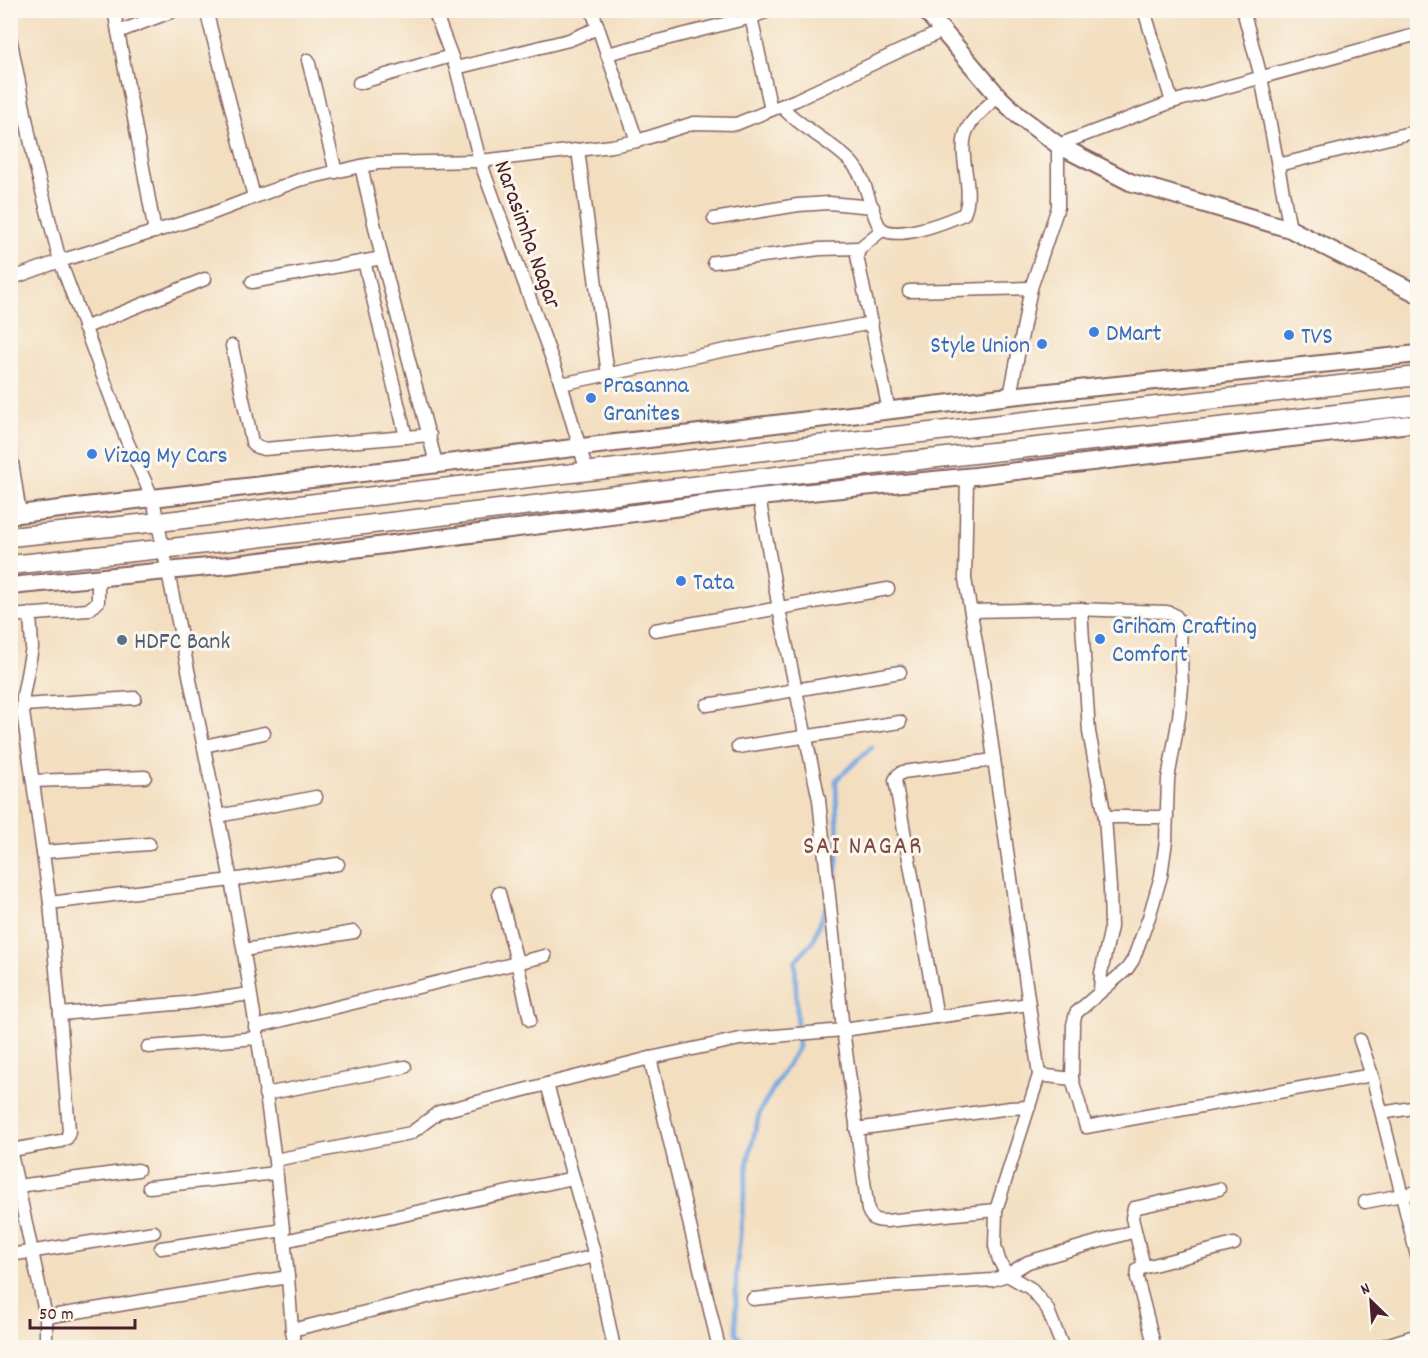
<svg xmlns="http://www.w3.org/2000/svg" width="1428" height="1358" font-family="Dekko,sans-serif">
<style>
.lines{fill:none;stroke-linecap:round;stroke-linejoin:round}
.stream{stroke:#73a6df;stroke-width:4.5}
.street-casing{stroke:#85625f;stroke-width:15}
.secondary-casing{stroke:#85625f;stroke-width:20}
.primary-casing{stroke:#85625f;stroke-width:21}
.street{stroke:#fff;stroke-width:12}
.secondary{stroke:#fff;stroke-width:16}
.primary{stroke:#fff;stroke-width:18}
.shop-dot{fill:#3f7fe0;stroke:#fbf7ec;stroke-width:2}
.service-dot{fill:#5c6f8a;stroke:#fbf7ec;stroke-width:2}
.labels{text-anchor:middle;stroke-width:6;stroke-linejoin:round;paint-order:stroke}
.street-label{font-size:24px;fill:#4a1f2b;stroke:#fbf7ec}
.shop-label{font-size:24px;fill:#366cbe;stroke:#fbf7ec;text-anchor:start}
.service-label{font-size:24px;fill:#4e5e75;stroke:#fbf7ec;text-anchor:start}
.neighbourhood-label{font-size:26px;letter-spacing:1.5px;fill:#7e4a4a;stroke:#fbf7ec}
</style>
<rect width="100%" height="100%" fill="#fbf7ec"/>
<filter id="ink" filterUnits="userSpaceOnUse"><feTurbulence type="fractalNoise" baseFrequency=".0167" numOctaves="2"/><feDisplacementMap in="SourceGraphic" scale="12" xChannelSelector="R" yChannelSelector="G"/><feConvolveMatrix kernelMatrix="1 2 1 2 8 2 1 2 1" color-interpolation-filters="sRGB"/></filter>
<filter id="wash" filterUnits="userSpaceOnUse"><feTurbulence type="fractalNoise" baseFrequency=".008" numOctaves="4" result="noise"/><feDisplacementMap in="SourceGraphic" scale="24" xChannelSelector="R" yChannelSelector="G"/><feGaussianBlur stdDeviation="1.35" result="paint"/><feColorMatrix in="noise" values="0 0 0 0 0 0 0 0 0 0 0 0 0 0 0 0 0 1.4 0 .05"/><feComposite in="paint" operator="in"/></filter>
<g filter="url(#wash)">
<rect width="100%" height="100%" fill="#f3dec0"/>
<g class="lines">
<!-- stream -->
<g class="stream">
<path d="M833,887C841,862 836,807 836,780L872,747"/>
<polyline points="747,1348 736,1333 736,1275 748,1160 760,1111 798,1047 795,961 813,941 826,906"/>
</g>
</g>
</g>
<g filter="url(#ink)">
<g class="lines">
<defs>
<g id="street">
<polyline points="114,10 118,32"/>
<polyline points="206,10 254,197"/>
<polyline points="434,10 456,68 480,161 561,384 587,472"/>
<polyline points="592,10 637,141"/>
<polyline points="1144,10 1172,102"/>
<polyline points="1243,10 1261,77 1290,229"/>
<polyline points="750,12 771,110"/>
<polyline points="10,37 35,164 60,261 127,441 153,499 231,880 338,864"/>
<polyline points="607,54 752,17 771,10"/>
<polyline points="308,60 336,172"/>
<polyline points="456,68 569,40 598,28"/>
<polyline points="359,83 451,56"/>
<path d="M781,106C801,128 829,140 850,161C867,178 868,203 878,224C888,246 948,221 964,214C976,188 954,150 969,126C976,115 989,105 998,96"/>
<polyline points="578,150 608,375"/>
<polyline points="1278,165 1418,131"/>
<polyline points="361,166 382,258"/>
<polyline points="714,219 798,205 829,203 873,207"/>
<polyline points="882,230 860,248 857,256 889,411"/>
<polyline points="155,232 118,32 176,10"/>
<polyline points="364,261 406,437"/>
<polyline points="714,262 820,249 860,248"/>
<polyline points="10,279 60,261 208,215 299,180 361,166 378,163 480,161 612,146 637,141 694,123 736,124 796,100 942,31"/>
<polyline points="252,282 382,258 436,463"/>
<polyline points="909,291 1031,288"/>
<polyline points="84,328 205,279"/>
<polyline points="232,346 252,442 257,447 264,449 430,435"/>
<polyline points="561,384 726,350 872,323"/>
<polyline points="1010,396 1031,288 1058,207 1058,145 1172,102 1418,34"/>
<polyline points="10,449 20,514"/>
<polyline points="967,477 965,579 983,682 1039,1075 996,1210 995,1246 999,1260 1007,1275 1030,1288 1047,1308 1063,1348"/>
<polyline points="1081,609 1089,732 1105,817 1110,888 1111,927 1101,973 1100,992"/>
<path d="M971,611L1072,609L1167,612C1176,614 1178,617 1180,626L1182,687L1179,717L1168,779L1166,841L1161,876L1149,917L1133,960L1127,969L1076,1013L1073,1025L1072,1079"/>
<polyline points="30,614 32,648 23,696 23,712 50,903"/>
<polyline points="10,616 88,610 98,602 98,579"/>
<polyline points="655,630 888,589"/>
<polyline points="23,705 135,698"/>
<polyline points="707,705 900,672"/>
<polyline points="204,746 264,733"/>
<polyline points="738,747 900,722"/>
<polyline points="33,781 145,777"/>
<polyline points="218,816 316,797"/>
<polyline points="1105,817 1167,817"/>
<polyline points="43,852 149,844"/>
<polyline points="499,893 517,962 530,1020"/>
<polyline points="244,950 354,932"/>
<polyline points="60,1014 186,1003 250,994"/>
<polyline points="937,1017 895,780 898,775 903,772 994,760"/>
<polyline points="255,1027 545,956"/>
<polyline points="1360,1040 1372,1075 1418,1260"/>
<polyline points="148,1047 257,1038"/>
<polyline points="650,1058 719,1348"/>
<polyline points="1039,1075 1072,1079 1086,1127 1372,1075"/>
<polyline points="265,1094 405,1067"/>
<polyline points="1382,1113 1418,1107"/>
<polyline points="856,1129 1010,1108 1029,1107"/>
<polyline points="10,1149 46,1317 288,1277 292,1330 595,1256 547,1084 650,1058 740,1039 843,1030 819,800 779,609 759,497"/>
<path d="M12,1150L61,1141L67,1138L69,1131L60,1014L50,903L231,880C255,1011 275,1144 288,1277"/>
<polyline points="275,1160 411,1133 439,1112 547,1084"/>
<polyline points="10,1187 138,1170"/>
<polyline points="149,1187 276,1173"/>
<polyline points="1365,1202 1418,1192"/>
<path d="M996,1210L886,1221C876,1221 872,1220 868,1210L843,1030L1029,1004"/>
<polyline points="284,1241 573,1178"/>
<polyline points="161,1248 284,1230"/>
<polyline points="10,1255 154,1232"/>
<polyline points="595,1256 614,1348"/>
<polyline points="1144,1267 1132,1218 1134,1208 1219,1189"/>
<polyline points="753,1299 871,1288 992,1280 1007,1275 1028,1262 1135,1231"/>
<polyline points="46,1317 46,1348"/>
<polyline points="292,1330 295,1348"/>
<polyline points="1155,1348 1137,1278 1138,1269 1234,1244"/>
<polyline points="1376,1348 1418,1335"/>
</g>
<g id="secondary">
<polyline points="925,10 998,96 1019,116 1058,145 1130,182 1290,229 1418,294"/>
<polyline points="10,515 1010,396 1418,354"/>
<polyline points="10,586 229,565 759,497 975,476 1418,423"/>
</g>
<g id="primary">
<polyline points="10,537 159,522 407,492 1418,376"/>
<polyline points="10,565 180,547 793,474 1418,405"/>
</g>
</defs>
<!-- street casing -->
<use href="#street" class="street-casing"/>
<!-- secondary casing -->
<use href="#secondary" class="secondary-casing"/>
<!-- primary casing -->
<use href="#primary" class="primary-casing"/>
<!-- street -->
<use href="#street" class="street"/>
<!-- secondary -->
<use href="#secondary" class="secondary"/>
<!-- primary -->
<use href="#primary" class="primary"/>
</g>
</g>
<!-- markers -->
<g class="shop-dot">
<circle cx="1094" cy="332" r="6"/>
<circle cx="1289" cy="335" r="6"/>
<circle cx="1042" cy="344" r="6"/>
<circle cx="591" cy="398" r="6"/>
<circle cx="92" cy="454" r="6"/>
<circle cx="681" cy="581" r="6"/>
<circle cx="1100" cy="639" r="6"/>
</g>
<circle class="service-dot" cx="122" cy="640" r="6"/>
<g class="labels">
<!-- street labels -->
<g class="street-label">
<text transform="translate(529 234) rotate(70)" y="8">Narasimha Nagar</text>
</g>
<!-- shop labels -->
<g class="shop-label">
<text x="1106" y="340">DMart</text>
<text x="1301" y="343">TVS</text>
<text x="1030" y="352" text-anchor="end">Style Union</text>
<text x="603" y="392">Prasanna<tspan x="603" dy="28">Granites</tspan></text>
<text x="104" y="462">Vizag My Cars</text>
<text x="693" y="589">Tata</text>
<text x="1112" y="633">Griham Crafting<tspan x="1112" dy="28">Comfort</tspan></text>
</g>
<!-- service labels -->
<g class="service-label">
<text x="134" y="648">HDFC Bank</text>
</g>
<!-- neighbourhood labels -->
<g class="neighbourhood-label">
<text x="863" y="853">SAI NAGAR</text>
</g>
</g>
<!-- margin -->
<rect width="1428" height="1358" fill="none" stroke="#fbf7ec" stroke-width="36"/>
<!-- north arrow -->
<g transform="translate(1371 1301) rotate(335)" stroke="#fbf7ec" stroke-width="4.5" paint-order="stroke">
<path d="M0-4.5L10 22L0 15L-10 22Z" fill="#4a1f2b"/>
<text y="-9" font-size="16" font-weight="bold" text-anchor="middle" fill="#4a1f2b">N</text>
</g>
<!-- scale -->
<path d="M30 1319v9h105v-9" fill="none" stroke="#4a1f2b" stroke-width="3"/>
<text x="39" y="1319" font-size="18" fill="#4a1f2b" stroke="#fbf7ec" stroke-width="4.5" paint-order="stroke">50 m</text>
</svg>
